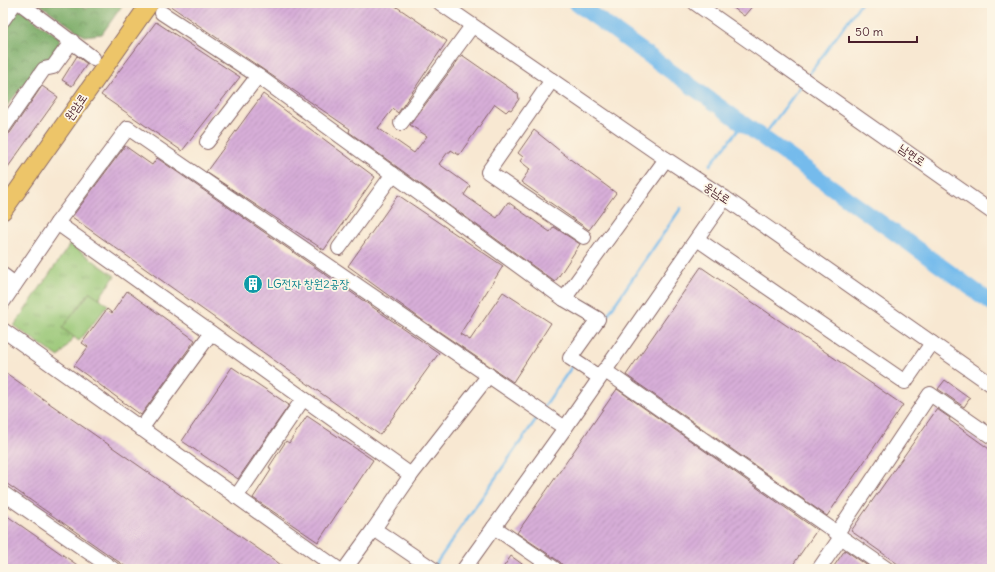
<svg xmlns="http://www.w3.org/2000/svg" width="995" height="572" font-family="Delius,'Poor Story',sans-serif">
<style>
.grass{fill:#97c675;stroke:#707250}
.forest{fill:url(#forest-crowns);stroke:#626548}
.park{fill:url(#park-tufts);stroke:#707250}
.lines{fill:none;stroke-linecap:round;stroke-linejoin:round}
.stream{stroke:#74bbec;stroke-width:2.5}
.river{stroke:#74bbec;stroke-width:16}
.building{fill:url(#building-hatch)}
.minor-casing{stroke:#876565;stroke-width:16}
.major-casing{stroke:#876565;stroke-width:19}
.minor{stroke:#fff;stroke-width:14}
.major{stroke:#edc569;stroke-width:17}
.labels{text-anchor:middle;stroke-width:3.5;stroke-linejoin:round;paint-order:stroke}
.street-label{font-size:12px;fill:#4a1f2b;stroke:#fcf5e5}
.culture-label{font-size:12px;fill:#0d838f;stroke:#fcf5e5;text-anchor:start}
</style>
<defs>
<pattern id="forest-crowns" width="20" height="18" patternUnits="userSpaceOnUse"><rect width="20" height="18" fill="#79ab66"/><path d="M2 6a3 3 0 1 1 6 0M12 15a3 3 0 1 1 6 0" fill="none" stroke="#658b54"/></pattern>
<pattern id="park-tufts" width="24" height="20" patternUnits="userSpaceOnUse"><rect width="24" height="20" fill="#97c675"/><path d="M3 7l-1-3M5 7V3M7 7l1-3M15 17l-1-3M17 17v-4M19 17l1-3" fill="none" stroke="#7da060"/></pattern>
<pattern id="building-hatch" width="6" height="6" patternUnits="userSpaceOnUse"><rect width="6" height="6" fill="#d7aed8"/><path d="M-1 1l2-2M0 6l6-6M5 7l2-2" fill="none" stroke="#ba95ba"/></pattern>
</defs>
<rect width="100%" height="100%" fill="#fcf5e5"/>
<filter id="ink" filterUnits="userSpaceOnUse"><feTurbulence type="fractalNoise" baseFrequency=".025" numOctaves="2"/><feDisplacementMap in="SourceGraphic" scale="8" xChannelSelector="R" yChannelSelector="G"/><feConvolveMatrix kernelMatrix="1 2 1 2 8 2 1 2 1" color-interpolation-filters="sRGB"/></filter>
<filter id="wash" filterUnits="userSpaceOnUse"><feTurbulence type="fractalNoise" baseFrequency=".012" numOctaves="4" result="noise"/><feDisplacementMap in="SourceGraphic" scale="16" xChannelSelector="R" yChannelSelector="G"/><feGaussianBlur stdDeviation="0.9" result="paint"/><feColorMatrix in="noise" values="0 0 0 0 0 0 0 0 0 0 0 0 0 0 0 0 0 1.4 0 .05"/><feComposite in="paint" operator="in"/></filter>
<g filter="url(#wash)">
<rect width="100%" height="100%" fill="#f8e8d2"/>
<!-- grass -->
<polygon class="grass" points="91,291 108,305 79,341 62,328"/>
<!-- forest -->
<g class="forest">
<polygon points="38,3 78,3 86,9 91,3 124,3 102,34 84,36"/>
<path d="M18,8L60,38C60,49 48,61 39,65L3,111V29Z"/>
</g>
<!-- park -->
<polygon class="park" points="70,244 115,276 99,298 90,292 62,328 74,337 59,357 14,326"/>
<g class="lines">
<!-- stream -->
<g class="stream">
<polyline points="807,77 861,3"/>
<polyline points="763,137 802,84"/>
<polyline points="710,165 744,123"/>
<polyline points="604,320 681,208"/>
<polyline points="544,407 573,365"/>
<polyline points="435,565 539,415"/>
</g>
<!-- river -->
<polyline class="river" points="576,3 992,303"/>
</g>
<g id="blocks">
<!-- building -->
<g class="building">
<polygon points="166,3 391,3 447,41 398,113 393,109 378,128 414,153 427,136 410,125 462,55 518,94 519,99 511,110 509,109 506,112 495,104 459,155 451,150 450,152 448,152 439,164 470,186 464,195 497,218 508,202 550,232 554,227 580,244 555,282 349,132 350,129"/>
<polygon points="727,3 755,3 744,16"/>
<polygon points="156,22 240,77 182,151 101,95"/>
<polygon points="77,56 87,64 72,86 62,80"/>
<polygon points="42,86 58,97 3,174 3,136 10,133"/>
<polygon points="263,94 375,177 324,250 206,172"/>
<polygon points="534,130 570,159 616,193 589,230 521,182 530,169 520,161 523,157 518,153"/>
<polygon points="125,146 152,165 157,158 439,353 380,435 72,217"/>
<polygon points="398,195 503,266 460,334 470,340 503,292 551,323 513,382 425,322 348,266"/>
<polygon points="701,267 903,405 827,516 626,375"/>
<polygon points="127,291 195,340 141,415 74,366 88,347 82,343 107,309 112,313"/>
<polygon points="232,367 289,405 238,479 182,441"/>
<polygon points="3,371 287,569 129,569 3,481"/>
<polygon points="945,380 970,398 964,407 938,389"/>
<polygon points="617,389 817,530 790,569 565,569 560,562 517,533"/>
<polygon points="937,409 950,418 949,420 992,451 992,569 905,569 851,531"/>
<polygon points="307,416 373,460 318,542 253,498 271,470 269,467 286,441 289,443"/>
<polygon points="3,513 83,569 3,569"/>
<polygon points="845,550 872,569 832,569"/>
<polygon points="511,556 529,569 502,569"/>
</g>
</g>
</g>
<g filter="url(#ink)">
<use href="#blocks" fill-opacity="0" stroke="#876565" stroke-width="1"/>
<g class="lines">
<defs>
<g id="minor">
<polyline points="20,3 93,58"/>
<polyline points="440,3 666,159 725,198 992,385"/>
<polyline points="695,3 992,212"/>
<polyline points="162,13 258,76 564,299 598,319 570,358 599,377"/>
<polyline points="3,20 15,3"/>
<polyline points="552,80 488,172 584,237"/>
<polyline points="401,123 472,26"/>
<polyline points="3,128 44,69 53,67 72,41"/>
<polyline points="207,142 258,76"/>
<polyline points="697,239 905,382 932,343"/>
<polyline points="339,248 393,174"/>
<polyline points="3,275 15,284"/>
<polyline points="564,299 666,159"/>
<polyline points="3,302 57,223"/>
<polyline points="3,330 338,569"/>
<polyline points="604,370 837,533 841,537 887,569"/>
<polyline points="141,429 211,333"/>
<polyline points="411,475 489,375"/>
<polyline points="3,493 113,569"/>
<polyline points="236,497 303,399"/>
<polyline points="494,527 555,569"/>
<polyline points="837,533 930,394 992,437"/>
<polyline points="345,569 374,529"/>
<polyline points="433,569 374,529 411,475 57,223 128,128 565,428"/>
<polyline points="464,569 565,428 725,198"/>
<polyline points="819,569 841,537"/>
</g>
<polyline id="major" points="3,211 150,3"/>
</defs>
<!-- minor casing -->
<use href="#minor" class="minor-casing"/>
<!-- major casing -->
<use href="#major" class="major-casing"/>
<!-- minor -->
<use href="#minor" class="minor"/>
<!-- major -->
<use href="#major" class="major"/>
</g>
</g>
<!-- icons -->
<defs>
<symbol id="building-disc" viewBox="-11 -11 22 22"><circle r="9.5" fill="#0f9aa8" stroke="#fcf5e5"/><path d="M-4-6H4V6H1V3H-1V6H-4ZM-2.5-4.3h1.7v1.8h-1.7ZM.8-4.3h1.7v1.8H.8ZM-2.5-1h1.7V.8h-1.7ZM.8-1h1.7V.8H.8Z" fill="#fff"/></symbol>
</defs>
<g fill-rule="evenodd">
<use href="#building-disc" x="242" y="273" width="22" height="22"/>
</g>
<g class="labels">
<!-- street labels -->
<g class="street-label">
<text transform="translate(76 107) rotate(-55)" y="4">완암로</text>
<text transform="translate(912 155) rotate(35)" y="4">남면로</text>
<text transform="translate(717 193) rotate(34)" y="4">웅남로</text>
</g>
<!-- culture labels -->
<g class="culture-label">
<text x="267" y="288">LG전자 창원2공장</text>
</g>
</g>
<!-- margin -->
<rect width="995" height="572" fill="none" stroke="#fcf5e5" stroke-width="16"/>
<!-- scale -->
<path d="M849 36v6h68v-6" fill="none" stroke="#4a1f2b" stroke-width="2"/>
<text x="855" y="36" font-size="12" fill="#4a1f2b" stroke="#fcf5e5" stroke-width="3" paint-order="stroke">50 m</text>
</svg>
